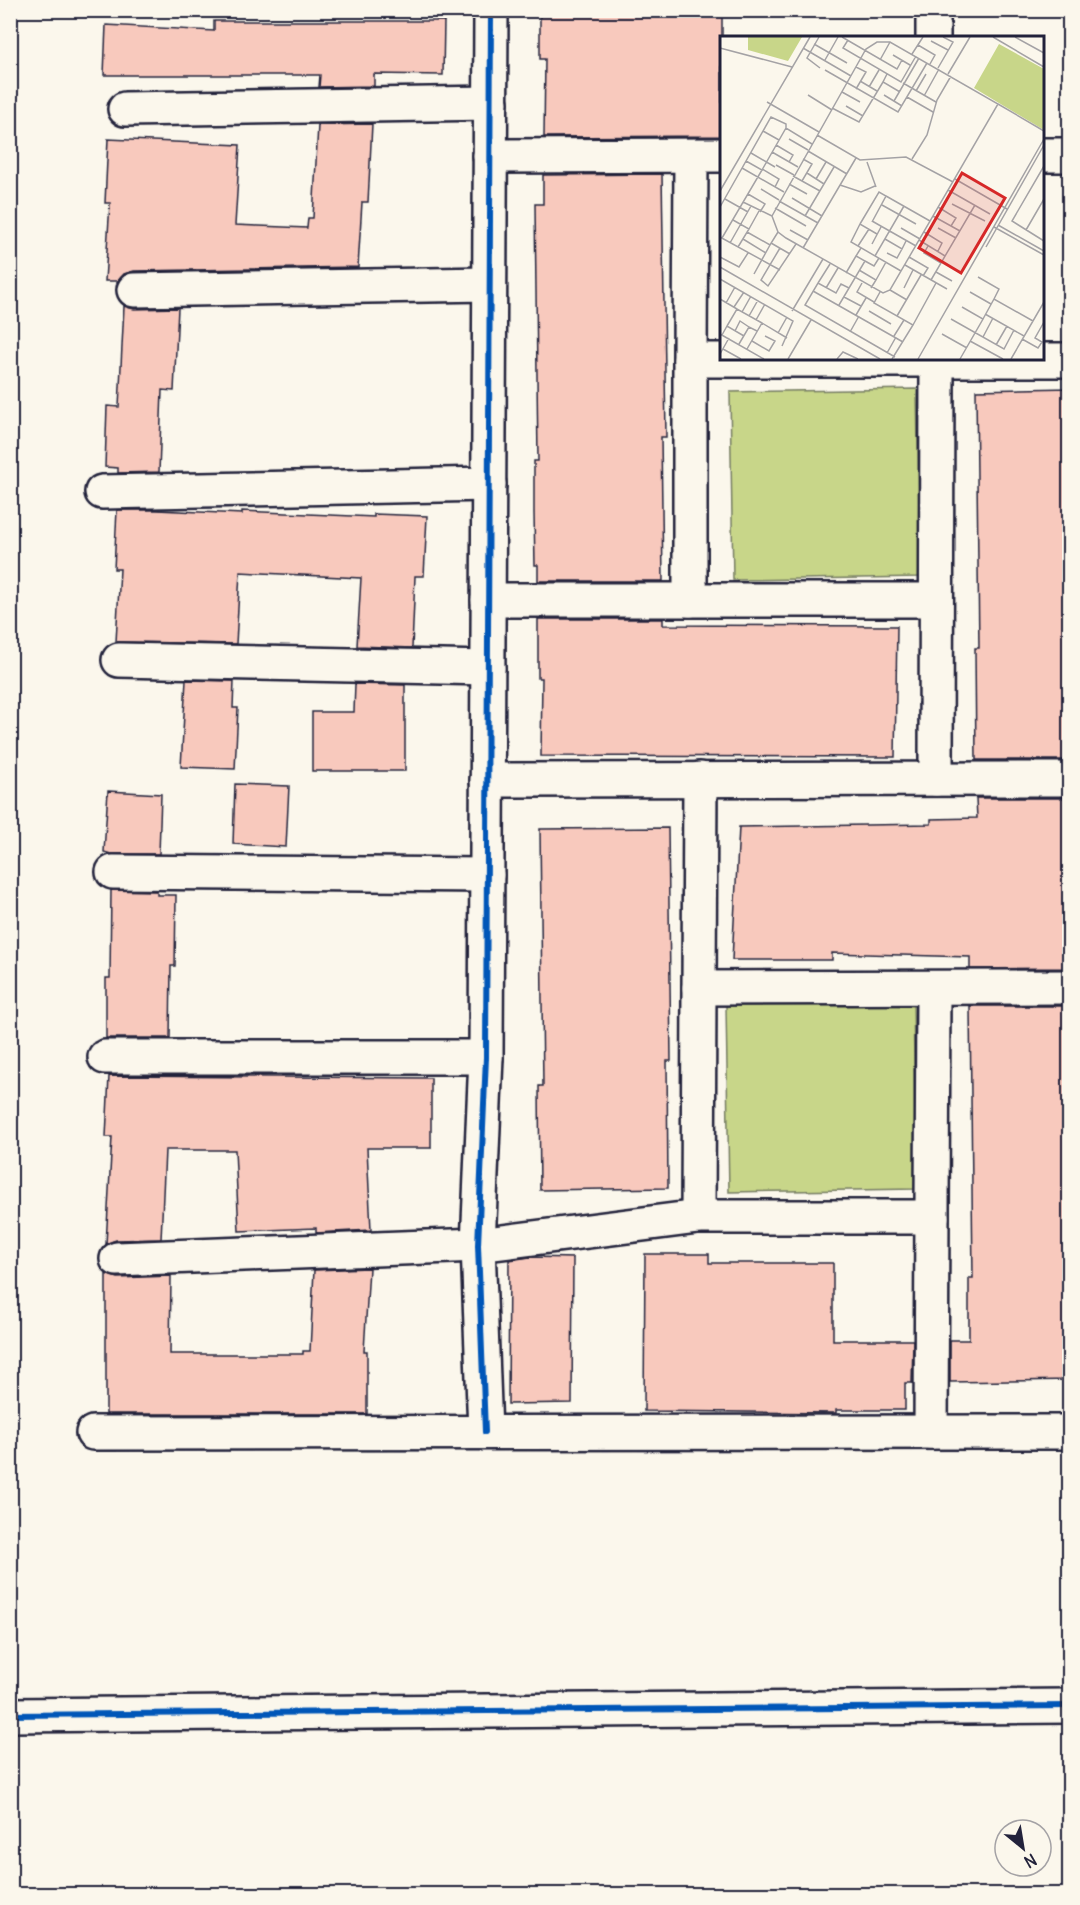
<svg xmlns="http://www.w3.org/2000/svg" width="1080" height="1905" font-family="Delius,sans-serif">
<style>
.green{fill:#c8d689;stroke:#757c62;stroke-width:1.5}
.building{fill:#f8c9bd;stroke:#22223b;stroke-width:1.5}
.lines{fill:none;stroke-linecap:round;stroke-linejoin:round}
.street-casing{stroke:#22223b;stroke-width:38}
.secondary-casing{stroke:#22223b;stroke-width:38}
.street{stroke:#fbf7ec;stroke-width:33}
.secondary{stroke:#fbf7ec;stroke-width:33}
.cycleway-casing{stroke:#fbf7ec;stroke-width:10}
.cycleway{stroke:#0057b8;stroke-width:6}
.inset-road{fill:none;stroke:#a4a2a5;stroke-width:1.5}
.view{fill:#d62828;fill-opacity:0.15;stroke:#d62828;stroke-width:3}
.inset-edge{fill:none;stroke:#22223b;stroke-width:3}
</style>
<rect width="100%" height="100%" fill="#fbf7ec"/>
<filter id="ink" filterUnits="userSpaceOnUse"><feTurbulence type="fractalNoise" baseFrequency=".0167" numOctaves="2"/><feDisplacementMap in="SourceGraphic" scale="12" xChannelSelector="R" yChannelSelector="G"/><feConvolveMatrix kernelMatrix="1 2 1 2 8 2 1 2 1" color-interpolation-filters="sRGB"/></filter>
<g filter="url(#ink)">
<!-- green -->
<g class="green">
<polygon points="917,389 920,577 733,580 730,392"/>
<polygon points="913,1001 916,1189 729,1192 726,1005"/>
</g>
<!-- building -->
<g class="building">
<polygon points="540,10 722,10 722,136 544,137 545,59 540,59"/>
<polygon points="214,21 444,21 443,75 374,74 374,86 319,87 320,75 104,75 106,25 214,31"/>
<polygon points="372,124 368,202 362,202 358,267 134,271 124,274 118,281 105,281 110,203 105,203 108,139 240,145 235,225 307,228 308,218 313,218 318,125"/>
<polygon points="662,174 666,437 661,437 663,581 538,581 538,565 535,565 534,513 534,461 538,461 535,204 543,204 543,175"/>
<polygon points="124,306 134,309 178,308 174,391 162,390 159,472 118,473 118,468 105,467 107,406 119,407"/>
<polygon points="1070,388 1070,760 976,760 975,648 979,648 976,390"/>
<polygon points="117,510 157,510 242,514 242,511 374,517 374,514 427,516 424,576 415,576 412,648 357,646 361,578 240,572 236,644 116,642 120,569 114,569"/>
<polygon points="538,619 663,619 663,625 897,626 895,757 541,756 542,678 538,678"/>
<polygon points="186,680 234,681 233,708 238,708 235,769 181,767"/>
<polygon points="355,684 405,685 405,771 312,771 312,712 354,712"/>
<polygon points="235,784 289,786 286,847 233,844"/>
<polygon points="108,791 161,794 159,854 111,854 104,852"/>
<polygon points="976,798 1070,798 1070,968 970,969 970,957 832,953 832,960 732,960 739,827 931,824 931,819 977,818"/>
<polygon points="668,828 671,1061 667,1061 668,1188 540,1190 539,1086 543,1086 540,829"/>
<polygon points="111,890 157,891 157,895 176,895 175,966 171,966 170,1038 106,1038 106,978 110,978"/>
<polygon points="970,1006 1070,1006 1070,1380 950,1382 950,1340 969,1340 969,1278 973,1278"/>
<polygon points="109,1076 431,1078 431,1148 367,1148 371,1230 316,1233 316,1228 239,1231 235,1150 165,1150 161,1239 116,1240 106,1244 112,1137 106,1137"/>
<polygon points="645,1254 709,1254 709,1263 833,1263 833,1340 913,1340 912,1383 905,1383 905,1410 836,1410 836,1413 644,1411"/>
<polygon points="530,1257 573,1258 572,1403 508,1404 509,1260"/>
<polygon points="369,1268 364,1351 367,1351 367,1414 106,1414 106,1274 118,1278 171,1276 170,1354 303,1354 303,1351 310,1351 314,1270"/>
</g>
<g class="lines">
<defs>
<g id="street">
<polyline points="933,38 933,10"/>
<polyline points="125,109 491,103"/>
<polyline points="1042,155 1070,155"/>
<polyline points="490,156 722,155"/>
<polyline points="691,156 690,360 1070,360"/>
<polyline points="134,290 489,284"/>
<polyline points="102,492 489,484"/>
<polyline points="488,600 936,600"/>
<polyline points="690,600 690,360"/>
<polyline points="119,660 488,668"/>
<polyline points="700,779 699,988 1070,987"/>
<polyline points="936,779 937,360"/>
<polyline points="487,780 1070,779"/>
<polyline points="113,872 487,875"/>
<polyline points="105,1057 486,1057"/>
<polyline points="698,1217 699,988"/>
<polyline points="117,1259 478,1245 698,1217 932,1217"/>
<polyline points="485,1432 478,1245 486,1057 491,10"/>
<polyline points="931,1432 933,988"/>
<polyline points="93,1433 1070,1432"/>
</g>
<polyline id="secondary" points="10,1715 1070,1706"/>
</defs>
<!-- street casing -->
<use href="#street" class="street-casing"/>
<!-- secondary casing -->
<use href="#secondary" class="secondary-casing"/>
<!-- street -->
<use href="#street" class="street"/>
<!-- secondary -->
<use href="#secondary" class="secondary"/>
<defs>
<g id="cycleway">
<polyline points="485,1432 478,1245 486,1057 491,10"/>
<polyline points="10,1715 1070,1706"/>
</g>
</defs>
<!-- cycleway casing -->
<use href="#cycleway" class="cycleway-casing"/>
<!-- cycleway -->
<use href="#cycleway" class="cycleway"/>
</g>
</g>
<!-- overview -->
<g transform="translate(720 36)">
<rect width="324" height="324" fill="#fbf7ec"/>
<path d="M28,1H82L68,25L28,14ZM279,8L324,33V94L254,52Z" fill="#c8d689"/>
<path class="inset-road" d="M99,1L87,22L100,32M122,1L177,33L182,24M273,1L324,31M295,1L324,17M128,4L123,12L181,46L196,20M211,5L228,14M157,6H170L278,68L170,254L163,257L66,202L58,196L52,180L146,13ZM94,8L127,27M198,9L215,19L210,28M0,12L72,31M83,12L131,40M192,18L203,1M173,19L190,29M105,24L118,1M160,24L170,6M218,32L233,6L223,1M105,34L178,76L207,27M167,38L163,46L180,56M228,38L250,1M140,45L157,55M183,47L216,66M149,51L159,34M136,53L146,36L136,31M196,55L206,38M122,56L140,66M88,59L112,74M164,59L182,70M204,60L219,33M187,61L213,76M174,65L199,22M47,66L99,96M278,68L324,95M126,70L143,80M112,72L139,86L163,46M43,95L59,104M97,99L140,124L186,121L233,146M69,103L88,114M56,109L73,119L69,126M88,115L127,138M52,116L78,131M31,117L55,131M192,123L207,99L217,64L231,40M147,126L156,151M56,129L74,139M324,130L292,185L324,205M22,132L64,156M42,133L59,143L55,151M42,134L66,92L92,108M87,137L104,148M73,140L100,155M96,143L106,126M235,143L287,173M82,145L92,128L83,123M69,148L87,158M120,149L141,156L155,150M41,153L59,164M228,154L270,178M0,155L90,1M28,158L45,168L40,176M166,160L210,185M72,162L102,180M5,163L28,176M59,165L98,187M23,166L52,180M232,168L265,185M162,169L196,188M0,171L51,81L66,88V92M218,171L236,182L231,190M55,172L86,190M85,180L114,131M213,180L240,195M13,184L29,193L18,211M152,185L196,210M140,188L159,156L166,160L152,186M278,189L324,215M274,191L324,219M181,192L200,203M218,192L236,202M29,193L39,175M70,194L88,204M306,194L324,163M27,196L50,209L58,196M204,196L222,207L218,215M157,198L140,188L131,206L181,235M0,201L60,234M2,202L42,134L26,125M23,203L46,217M165,203L182,213L186,205M199,204L225,220M10,207L31,170M51,207L70,218M152,208L161,191M138,210L149,193M208,210L204,217L221,227M266,211L324,109M60,212L41,244L48,250L76,208M83,212L136,122M167,217L177,222L182,213M155,220L184,170M0,221L19,231L28,217M189,221L208,232L203,240M145,225L154,230L159,222M185,229L227,253M0,231L160,323M139,234L156,244L151,252M216,236L232,245M126,237L136,220M34,238L50,209M258,241L279,253L274,263M0,243L73,285L62,310M156,244L166,226M211,244L255,169M98,247L110,228M142,247L137,256L154,266M106,252L118,232M129,252L121,248L116,257L98,247L85,269L175,321M184,252L193,234M170,254L187,264M93,255L183,306M160,256L154,267L193,289L172,323M250,256L271,268M124,261L141,270M0,263L17,273M6,267L15,251M119,269L145,225L136,220L141,212M14,271L24,256M72,275L103,223M149,275L171,288M22,276L31,260M265,278L304,300M136,279L146,262M29,280L38,264M177,280L201,239M231,283L284,313L294,294M263,283L274,263L313,285M36,284L45,268M193,289L216,247M7,290L17,273L42,287M15,295L20,285L29,291M130,296L139,280M58,297L67,281M0,298L44,323M222,298L247,312M2,299L7,290L24,300M174,300L184,284M263,301L273,282M302,303L318,312L322,306L315,302L324,286M32,305L49,315L55,305L45,300M250,305L283,323M19,308L29,291L37,295M276,309L287,290M3,313L21,323M27,313L42,287L67,302M167,317L176,301M0,318L9,302M68,323L91,284M117,323L123,316L138,323M198,323L324,103M240,323L263,283L242,271M291,323L324,266"/>
<path class="view" d="M242,137L285,162L241,237L199,212Z"/>
<rect width="324" height="324" class="inset-edge"/>
</g>
<!-- margin -->
<rect width="1080" height="1905" fill="none" stroke="#fbf7ec" stroke-width="36"/>
<rect x="18" y="18" width="1044" height="1869" fill="none" stroke="#22223b" stroke-width="2" filter="url(#ink)"/>
<!-- north arrow -->
<g transform="translate(1023 1848) rotate(150)"><circle r="28" fill="#fbf7ec" stroke="#a4a2a5" stroke-width="1.5"/>
<path d="M0-4.5L10 22L0 15L-10 22Z" fill="#22223b"/>
<text y="-9" font-size="16" font-weight="bold" text-anchor="middle" fill="#22223b">N</text>
</g>
</svg>
